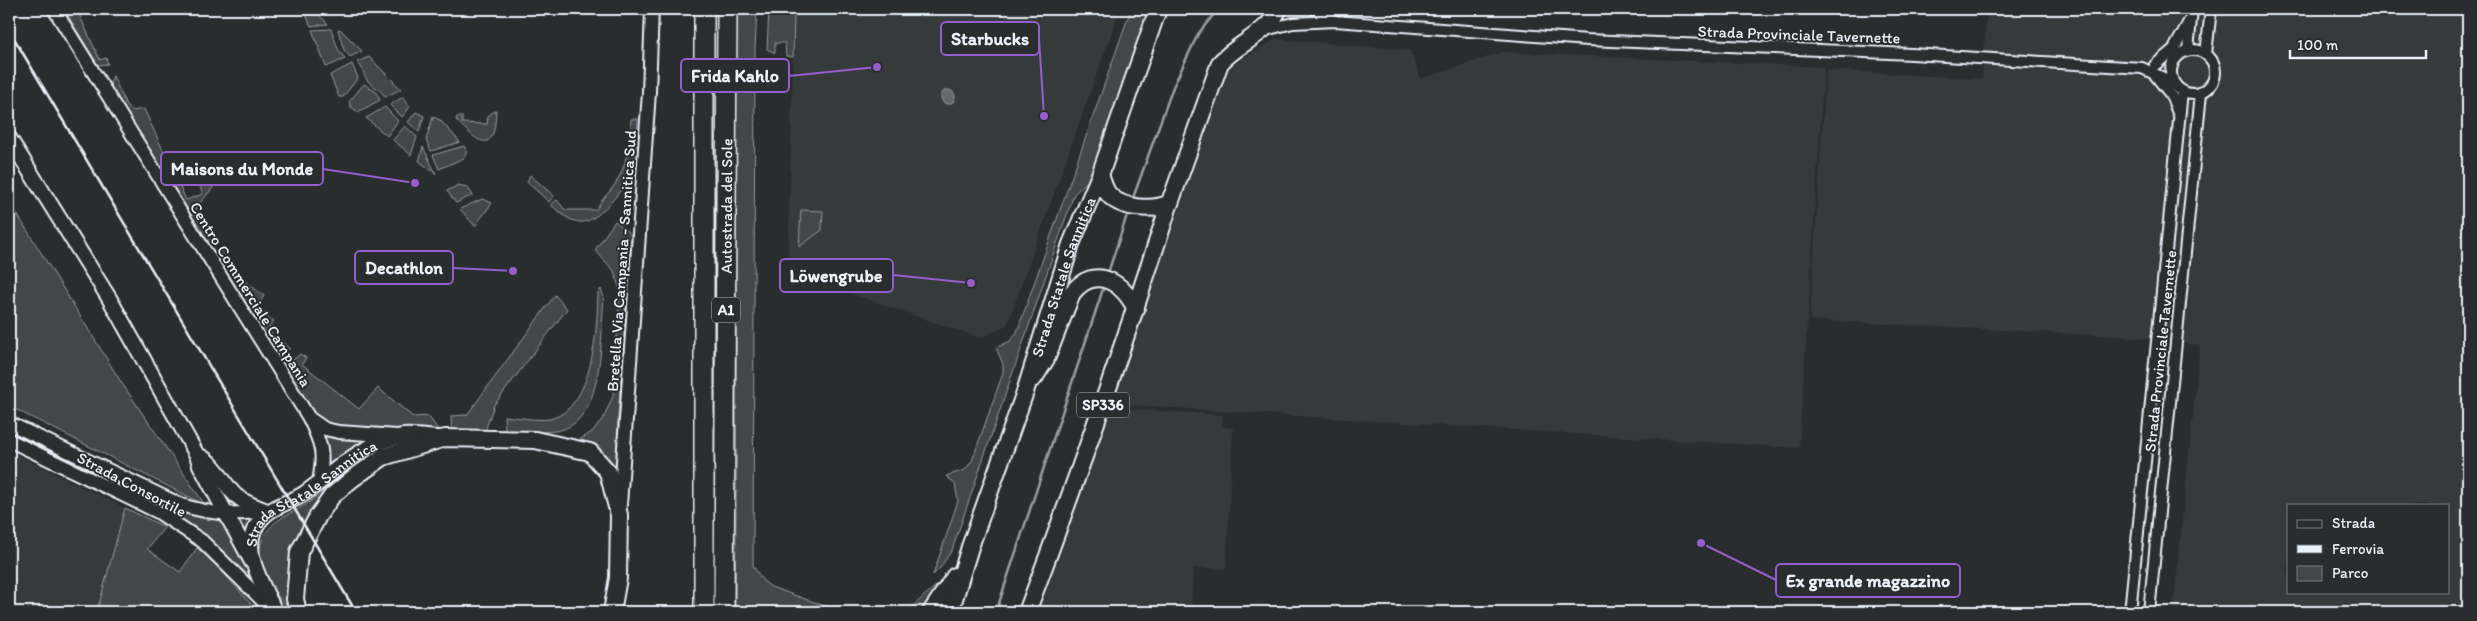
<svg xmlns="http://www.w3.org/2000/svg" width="2477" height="621" font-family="Itim,sans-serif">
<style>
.built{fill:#363a3b;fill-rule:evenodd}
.green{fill:#424648;stroke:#959ca0}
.water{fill:#63686b;stroke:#989fa3}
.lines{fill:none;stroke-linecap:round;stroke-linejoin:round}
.stream{stroke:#989fa3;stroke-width:2.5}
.minor-casing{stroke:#e8f1f8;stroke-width:14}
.tertiary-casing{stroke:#e8f1f8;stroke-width:16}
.secondary-casing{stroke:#e8f1f8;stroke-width:18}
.primary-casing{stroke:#e8f1f8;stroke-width:20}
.motorway-casing{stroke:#e8f1f8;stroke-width:22}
.minor{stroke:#2a2d2e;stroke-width:10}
.tertiary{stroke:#2a2d2e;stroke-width:12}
.secondary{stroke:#2a2d2e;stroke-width:14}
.primary{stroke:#2a2d2e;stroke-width:16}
.motorway{stroke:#2a2d2e;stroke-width:19}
.rail{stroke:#e8f1f8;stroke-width:2.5}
.labels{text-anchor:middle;stroke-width:4;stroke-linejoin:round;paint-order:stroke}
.shield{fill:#2a2d2e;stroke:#afb6bb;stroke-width:1}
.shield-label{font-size:15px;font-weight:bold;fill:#e8f1f8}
.street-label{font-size:16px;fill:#e8f1f8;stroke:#2a2d2e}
.leader{fill:none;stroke:#965dcd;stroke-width:2}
.callout-dot{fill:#965dcd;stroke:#2a2d2e;stroke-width:2}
.callout{fill:#2a2d2e;stroke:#965dcd;stroke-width:2}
.callout-label{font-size:18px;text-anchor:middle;font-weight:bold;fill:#e8f1f8}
</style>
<rect width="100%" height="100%" fill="#2a2d2e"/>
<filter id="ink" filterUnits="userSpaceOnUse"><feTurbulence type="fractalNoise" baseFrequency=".02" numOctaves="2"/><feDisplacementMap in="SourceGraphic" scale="10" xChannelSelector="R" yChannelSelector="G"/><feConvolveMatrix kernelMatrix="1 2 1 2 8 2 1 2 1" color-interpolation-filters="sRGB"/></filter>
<g filter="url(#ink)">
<!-- built -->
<g class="built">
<polygon points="798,9 1120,9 1007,325 980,338 788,272 794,14"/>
<path d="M1987,9H2468V612H2173L2200,345L2135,337L1810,320L1826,70L1982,79ZM2288,505H2448V592H2288Z"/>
<polygon points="1276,39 1410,50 1421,79 1503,52 1824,67 1799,448 1112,404 1224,78 1231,66"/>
<polygon points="1111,408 1223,415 1222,427 1233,428 1226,569 1193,568 1191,612 1039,612 1084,477"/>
<polygon points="9,451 125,508 97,612 9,612"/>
</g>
<!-- green -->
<g class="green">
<polygon points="64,9 82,9 78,12 100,60 106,58 108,64 98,65"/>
<polygon points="313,9 328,24 311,26 306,15"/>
<path d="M736,9H757L755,48L753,566L763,581L771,587L842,612H735C738,411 735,210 736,9Z"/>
<polygon points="769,9 797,9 794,13 793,57 786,56 785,43 775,43 775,53 767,49"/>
<polygon points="1131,9 1152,9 1094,175 1074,194 952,550 940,568 933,575 958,501 955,484 946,476 965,470 972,461 1003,373 1003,364 996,348 1010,341 1017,332"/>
<polygon points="331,29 338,49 345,59 326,67 312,30"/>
<polygon points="340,29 362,51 350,57 344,50 338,30"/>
<path d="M369,57L401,89L385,97C381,89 373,87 367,80C362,73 365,70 357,62Z"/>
<polygon points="352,64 358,78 343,97 339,97 330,75"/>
<polygon points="113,76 126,105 132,111 144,109 186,200 203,194 199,184 234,170 234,172 227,175 226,179 221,178 195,209 201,214 199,215 215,242 208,242 109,86"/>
<polygon points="364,84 376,92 380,100 358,112 351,107 349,102"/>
<polygon points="403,97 410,107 402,117 390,105"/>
<polygon points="385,107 398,121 387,136 366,118"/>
<path d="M496,110C495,155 480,145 456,120L457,117H462V123L487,124L488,116Z"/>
<polygon points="416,112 424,116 419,132 408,122"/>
<polygon points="433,117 440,120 460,142 431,151 426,140"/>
<path d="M631,119H638C637,138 636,159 629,176C623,190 597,223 581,222C569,222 560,212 551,205L557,200L565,210H596C601,199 611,192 617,181C627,164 631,138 631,119Z"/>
<polygon points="405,126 417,137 411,155 393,140"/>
<polygon points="464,146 467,151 464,158 439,169 433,155"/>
<polygon points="423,147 436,174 419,161"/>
<polygon points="530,175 554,196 549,202 527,182"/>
<polygon points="458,185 467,187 473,195 456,203 447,191"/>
<polygon points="482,199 492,203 475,226 460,209"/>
<polygon points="9,201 121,382 205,505 9,406"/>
<polygon points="801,210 823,211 822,230 799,247"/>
<polygon points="615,221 631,234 618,416 615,492 572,444 592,432 604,417 613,396 620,290 614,271 595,250"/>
<polygon points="221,249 234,272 264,296 256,308 274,321 267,330 290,348 280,355 276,352 216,255"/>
<path d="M601,289L604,298C600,336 606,425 555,431C539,433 521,431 505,430L504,416C516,417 539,421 550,419C594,408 597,329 598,292Z"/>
<polygon points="555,295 567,309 494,405 485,431 452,431 451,416 467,415"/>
<polygon points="300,354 306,358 302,364 359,409 378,388 413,417 428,416 440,432 332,428 309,410 286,366"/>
<polygon points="321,434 331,438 368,440 329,467 328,450"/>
<path d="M389,447L317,512L289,603L285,604C261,580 245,543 280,519C292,511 305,507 316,497C340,478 359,456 389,447Z"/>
<polygon points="125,508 165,527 147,549 180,572 197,548 219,568 258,612 97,612"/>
<polygon points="163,508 260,515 250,530 265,596"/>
<polygon points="941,583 921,612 906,612 937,585"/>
</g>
<!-- water -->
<circle class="water" cx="948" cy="97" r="7"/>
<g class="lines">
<!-- stream -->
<g class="stream">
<polyline points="1133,198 1173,87 1198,34 1218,9"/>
<polyline points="1108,273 1128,212"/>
<polyline points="996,612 1104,286"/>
</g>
<defs>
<g id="minor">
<polyline points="1315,9 1335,21"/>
<polyline points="1265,30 1293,23 1335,21 1588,40 1912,54 2142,68 2174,83"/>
<polyline points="2188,50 2192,9"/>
<circle cx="2193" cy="72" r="22"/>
<polyline points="2206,54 2211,9"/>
<polyline points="2155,65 2174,49 2191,18"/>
<polyline points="2155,75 2171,95 2178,113"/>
<polyline points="2130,612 2182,91"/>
<polyline points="2149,612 2201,93"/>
</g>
<g id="tertiary">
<path d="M54,9L309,418C321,443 325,453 319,481"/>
<polyline points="309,418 325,429 339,432 397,436"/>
<path d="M9,423L181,505C215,515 231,515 267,511"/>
<polyline points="9,440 158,512 202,541 269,607"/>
<polyline points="620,505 649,92 652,9"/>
</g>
<g id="secondary">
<polyline points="9,138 109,298 197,455 200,465 252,562"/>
<path d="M197,455C216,462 221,481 235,495C244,503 256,507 267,511"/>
<path id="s1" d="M275,612C265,588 243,556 254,530C265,506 285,506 305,493C336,471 363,442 403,436C414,435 427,437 437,438"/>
</g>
<g id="primary">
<path d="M1100,175C1103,182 1104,190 1110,196C1123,209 1154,211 1170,203L1220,63C1236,44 1271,32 1278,9"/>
<path d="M1034,378L1046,359L1072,293C1095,264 1122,282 1136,309"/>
<polyline points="298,612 295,599 299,552 318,516 332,496 352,479 383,457 445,438 535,440 590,452 608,472 619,515 618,578 612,612"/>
<polyline points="931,612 955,576"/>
<path id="s2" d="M950,612L970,547L1025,392L1071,244L1100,175L1158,9"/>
<path d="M1027,612C1079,475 1127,336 1172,196"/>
</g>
<g id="motorway">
<polyline points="704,612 704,9"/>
<path id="s3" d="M724,612L727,9"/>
</g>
</defs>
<!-- minor casing -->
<use href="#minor" class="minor-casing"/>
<!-- tertiary casing -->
<use href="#tertiary" class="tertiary-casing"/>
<!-- secondary casing -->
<use href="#secondary" class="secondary-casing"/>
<!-- primary casing -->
<use href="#primary" class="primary-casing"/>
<!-- motorway casing -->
<use href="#motorway" class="motorway-casing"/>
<!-- minor -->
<use href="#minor" class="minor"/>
<!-- tertiary -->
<use href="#tertiary" class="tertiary"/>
<!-- secondary -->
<use href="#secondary" class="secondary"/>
<!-- primary -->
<use href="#primary" class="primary"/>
<!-- motorway -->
<use href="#motorway" class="motorway"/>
<!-- rail -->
<polyline class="rail" points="9,30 356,612"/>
</g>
</g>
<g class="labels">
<!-- shield labels -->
<g class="shield">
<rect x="712" y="297.5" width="28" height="25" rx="4"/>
<rect x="1077" y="392.5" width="52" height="25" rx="4"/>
</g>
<g class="shield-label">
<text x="726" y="315">A1</text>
<text x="1103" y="410">SP336</text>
</g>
<!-- street labels -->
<g class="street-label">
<text transform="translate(1799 34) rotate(2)" y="6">Strada Provinciale Tavernette</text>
<text dy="6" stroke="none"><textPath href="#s3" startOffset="406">Autostrada del Sole</textPath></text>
<text transform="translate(621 261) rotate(-86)" y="6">Bretella Via Campania - Sannitica Sud</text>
<text dy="6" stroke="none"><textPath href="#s2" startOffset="354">Strada Statale Sannitica</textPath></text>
<text transform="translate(251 294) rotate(58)" y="6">Centro Commerciale Campania</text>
<text transform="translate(2160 351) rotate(-84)" y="6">Strada Provinciale Tavernette</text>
<text transform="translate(132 484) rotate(28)" y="6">Strada Consortile</text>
<text dy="6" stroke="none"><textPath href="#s1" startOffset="154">Strada Statale Sannitica</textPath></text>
</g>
</g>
<!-- callouts -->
<path class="leader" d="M1044 116L1039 38M877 67L789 76M415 183L323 169M513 271L453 268M971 283L893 275M1701 543L1776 580"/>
<g class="callout-dot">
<circle cx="1044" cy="116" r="5"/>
<circle cx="877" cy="67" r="5"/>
<circle cx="415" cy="183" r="5"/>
<circle cx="513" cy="271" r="5"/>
<circle cx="971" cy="283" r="5"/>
<circle cx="1701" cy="543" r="5"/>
</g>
<g class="callout">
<rect x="941" y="22" width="98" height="33" rx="5"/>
<rect x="681" y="59" width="108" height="33" rx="5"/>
<rect x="161" y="152" width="162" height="33" rx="5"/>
<rect x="355" y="251" width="98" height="33" rx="5"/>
<rect x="780" y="259" width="113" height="33" rx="5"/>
<rect x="1776" y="564" width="184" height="33" rx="5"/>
</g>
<g class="callout-label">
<text x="990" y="45">Starbucks</text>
<text x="735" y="82">Frida Kahlo</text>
<text x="242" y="175">Maisons du Monde</text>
<text x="404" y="274">Decathlon</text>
<text x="836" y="282">Löwengrube</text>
<text x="1868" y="587">Ex grande magazzino</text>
</g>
<!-- margin -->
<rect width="2477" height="621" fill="none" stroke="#2a2d2e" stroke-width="30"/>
<rect x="15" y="15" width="2447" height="591" fill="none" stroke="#e8f1f8" stroke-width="2" filter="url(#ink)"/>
<!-- legend -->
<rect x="2287" y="504" width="162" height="90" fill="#2a2d2e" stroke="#767b7f"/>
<rect x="2297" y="520" width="25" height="8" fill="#2a2d2e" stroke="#767b7f"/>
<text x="2332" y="528" font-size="15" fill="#e8f1f8">Strada</text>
<rect x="2297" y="545" width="25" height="8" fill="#e8f1f8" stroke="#767b7f"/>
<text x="2332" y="554" font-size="15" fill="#e8f1f8">Ferrovia</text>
<rect x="2297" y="566" width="25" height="15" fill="#424648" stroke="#767b7f"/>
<text x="2332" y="578" font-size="15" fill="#e8f1f8">Parco</text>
<!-- scale -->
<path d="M2290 50v8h136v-8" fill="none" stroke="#e8f1f8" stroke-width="2.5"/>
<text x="2297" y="50" font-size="15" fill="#e8f1f8" stroke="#2a2d2e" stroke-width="4" paint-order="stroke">100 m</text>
</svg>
